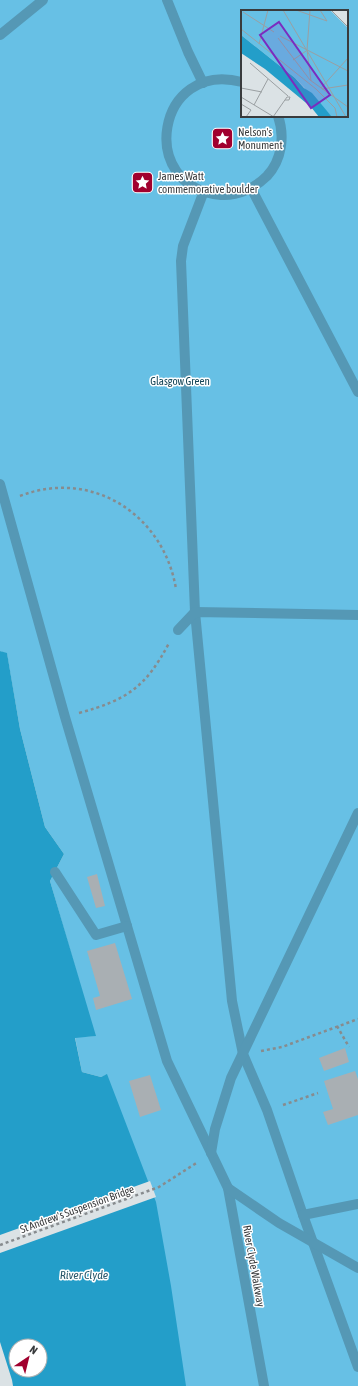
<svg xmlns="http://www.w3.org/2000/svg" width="358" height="1386" font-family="'Asap Condensed',sans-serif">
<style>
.green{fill:#67c0e5;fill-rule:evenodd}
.water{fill:#239ec9;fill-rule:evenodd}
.pier{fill:#dbe2e5}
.building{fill:#a9afb3}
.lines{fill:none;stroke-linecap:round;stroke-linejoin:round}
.path{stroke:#878b8e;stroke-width:2.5;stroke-dasharray:3 3;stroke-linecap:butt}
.minor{stroke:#5598b5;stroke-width:10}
.labels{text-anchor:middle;stroke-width:3;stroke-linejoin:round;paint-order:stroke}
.poi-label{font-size:11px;fill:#393b3d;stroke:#fff;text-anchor:start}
.park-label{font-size:11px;fill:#144557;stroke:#fff}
.street-label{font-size:11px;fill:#393b3d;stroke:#fff}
.water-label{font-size:12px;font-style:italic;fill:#28576a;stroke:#fff}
.inset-road{fill:none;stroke:#9a9fa2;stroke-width:1}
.view{fill:#7b2cbf;fill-opacity:0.15;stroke:#7b2cbf;stroke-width:2}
.inset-edge{fill:none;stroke:#393b3d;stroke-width:2}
</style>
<rect width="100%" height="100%" fill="#dbe2e5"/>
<!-- green -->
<path class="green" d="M0,0H358V1386H172L106,1075L101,1077L82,1072L75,1037L95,1036L50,881L64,854L45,827L20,729L7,654L0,651ZM242,11H347V116H242Z"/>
<!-- water -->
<path class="water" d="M0,651L7,653L20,729L45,827L64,854L50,881L96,1036L75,1038L82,1072L101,1077L107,1074L156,1202L171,1286L186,1386H13L12,1380L0,1342ZM16,1346H40V1370H16Z"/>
<!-- pier -->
<polygon class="pier" points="150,1181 156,1197 0,1253 0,1235"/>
<!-- building -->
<g class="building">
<polygon points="97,874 105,906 96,908 87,877"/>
<polygon points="115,943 132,999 96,1010 93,998 100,996 87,951"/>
<polygon points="345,1048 349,1062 324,1071 319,1058"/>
<polygon points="355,1071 358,1079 358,1115 328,1125 323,1112 333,1109 324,1081"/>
<polygon points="150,1075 161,1110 140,1117 129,1081"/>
</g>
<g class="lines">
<!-- path -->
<g class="path">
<path d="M20,496C92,468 164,515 176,589"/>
<path d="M79,713C127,700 146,687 169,643"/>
<polyline points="337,1026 349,1047"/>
<polyline points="261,1051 282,1047 358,1019"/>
<polyline points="283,1105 318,1093"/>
<polyline points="0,1245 159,1187 198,1162"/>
</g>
<!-- minor -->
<g class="minor">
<polyline points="167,0 188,52 203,83"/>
<polyline points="0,35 43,0"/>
<path d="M242,82C156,59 136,188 221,195C238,196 255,188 267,176C282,160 285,136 278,116"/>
<polyline points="251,188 358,392"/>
<polyline points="204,191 183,246 181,261 195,612 232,1001 243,1054 267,1110 303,1215 358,1367"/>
<polyline points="0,484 65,717 167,1061 228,1188 264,1386"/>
<polyline points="178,630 195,612 358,615"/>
<polyline points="55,872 96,935 127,926"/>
<polyline points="211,1153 215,1129 231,1078 358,813"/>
<polyline points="228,1188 279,1223 358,1268"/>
<polyline points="303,1215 358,1204"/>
</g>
</g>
<!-- icons -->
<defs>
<symbol id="sight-square" viewBox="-11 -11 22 22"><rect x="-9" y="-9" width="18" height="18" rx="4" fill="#a1002e" stroke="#fff"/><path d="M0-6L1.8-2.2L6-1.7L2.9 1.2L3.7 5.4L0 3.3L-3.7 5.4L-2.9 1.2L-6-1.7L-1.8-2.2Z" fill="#fff"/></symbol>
</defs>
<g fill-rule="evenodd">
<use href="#sight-square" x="210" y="126" width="25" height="25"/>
<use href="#sight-square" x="130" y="170" width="25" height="25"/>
</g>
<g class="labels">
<!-- poi labels -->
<g class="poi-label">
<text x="238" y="136">Nelson's<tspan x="238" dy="13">Monument</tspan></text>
<text x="158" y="180">James Watt<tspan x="158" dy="13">commemorative boulder</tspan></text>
</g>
<!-- park labels -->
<g class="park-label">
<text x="180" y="385">Glasgow Green</text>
</g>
<!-- street labels -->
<g class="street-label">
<text transform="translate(77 1209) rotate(-20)" y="4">St Andrew's Suspension Bridge</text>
<text transform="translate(254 1266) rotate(80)" y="4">River Clyde Walkway</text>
</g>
<!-- water labels -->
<g class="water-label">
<text x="84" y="1279">River Clyde</text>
</g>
</g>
<!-- overview -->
<g transform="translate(241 10)">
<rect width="107" height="107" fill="#dbe2e5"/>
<path d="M0,0H89L107,18V107H91L54,68L0,25Z" fill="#67c0e5"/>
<path d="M0,25L54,68L63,78L71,83L91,107H78L70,97L24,59L0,43Z" fill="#239ec9"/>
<path class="inset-road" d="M42,0L105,107M55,0L86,11M69,0L66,40L70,71M79,0L86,11M90,0L107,17M2,2L33,22M0,19L75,79L94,98L96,107M39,26L107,61M37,28L69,70L107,97M18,34L27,0M52,50L65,41M9,53L47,86M0,78L21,82M80,78L107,48M81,79L107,75M0,87L33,107M0,94L10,100L5,107M13,95L27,69M32,107L46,87H49L48,90H44"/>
<path class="view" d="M38,12L89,85L70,98L19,25Z"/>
<rect width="107" height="107" class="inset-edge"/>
</g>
<!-- north arrow -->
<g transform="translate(28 1358) rotate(35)"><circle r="19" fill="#ffffff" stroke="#b0b1b1"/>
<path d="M0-3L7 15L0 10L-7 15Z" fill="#a1002e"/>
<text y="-6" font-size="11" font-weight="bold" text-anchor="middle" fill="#393b3d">N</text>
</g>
</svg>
